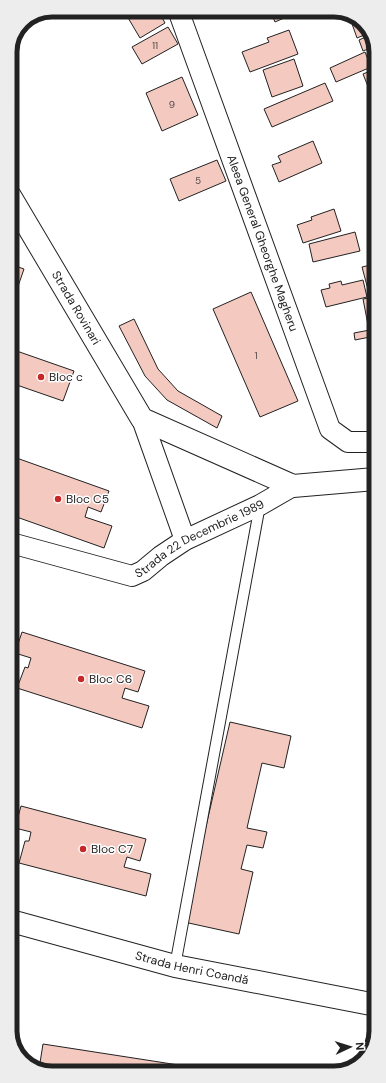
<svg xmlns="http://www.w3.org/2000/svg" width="386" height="1083" font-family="'DM Sans',sans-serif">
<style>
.building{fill:#f3c9c0;stroke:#222}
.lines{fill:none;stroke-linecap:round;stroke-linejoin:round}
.lane-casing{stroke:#222;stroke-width:12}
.street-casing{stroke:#222;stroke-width:22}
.secondary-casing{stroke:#222;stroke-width:24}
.lane{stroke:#fff;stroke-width:10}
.street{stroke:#fff;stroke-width:20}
.secondary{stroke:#fff;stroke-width:22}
.poi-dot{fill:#c62828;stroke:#fff;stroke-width:1.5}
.labels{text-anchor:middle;stroke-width:3;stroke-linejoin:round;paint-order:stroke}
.number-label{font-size:10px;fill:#564c4a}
.street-label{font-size:12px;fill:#222;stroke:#fff}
.poi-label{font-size:12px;fill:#222;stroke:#fff;text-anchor:start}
.rim{fill:none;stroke:#222;stroke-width:5}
</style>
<rect width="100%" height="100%" fill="#fff"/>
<!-- building -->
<g class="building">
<polygon points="126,10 158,10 165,23 140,38 124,11"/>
<polygon points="220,10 235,10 223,16"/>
<polygon points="270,10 291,10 293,14 275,22"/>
<polygon points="358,18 369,33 357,38 351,21"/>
<polygon points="168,27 178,44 142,64 132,47"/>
<polygon points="289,30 298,54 250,72 242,52 269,42 267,38"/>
<polygon points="370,35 374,41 375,46 363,51 359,40"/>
<polygon points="365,52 371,67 336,82 330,68"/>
<polygon points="294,59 303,86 272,97 263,70"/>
<polygon points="375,69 375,93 371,94 363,74"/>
<polygon points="182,77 198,115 162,131 146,93"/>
<polygon points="325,83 333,101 272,127 264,109"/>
<polygon points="313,141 322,163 279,182 272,165 281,162 278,156"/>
<polygon points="217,160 226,181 179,201 170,179"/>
<polygon points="334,209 341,231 303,243 297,225 312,220 311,217"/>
<polygon points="355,232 360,251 313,262 309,244"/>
<polygon points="10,264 24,269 14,298 10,297"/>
<polygon points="375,264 375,295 370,297 362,267"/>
<polygon points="363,280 367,297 326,307 321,290 330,288 329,284 341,281 342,285"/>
<polygon points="251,292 298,401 260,417 213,309"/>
<polygon points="375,297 375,324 368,325 363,299"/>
<polygon points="134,319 158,369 178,391 222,416 217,428 167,400 145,376 119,326"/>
<polygon points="375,329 375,336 355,340 354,333"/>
<polygon points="11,349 74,371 63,401 11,383"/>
<polygon points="11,456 109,491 101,512 88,507 85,517 112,526 104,548 11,515"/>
<polygon points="22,632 145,671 138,692 125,688 122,698 149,706 142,728 17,688 25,667 28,668 31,658 15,653"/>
<polygon points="230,722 291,736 284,768 262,763 247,828 267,832 263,848 247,845 241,869 253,872 239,934 184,922"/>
<polygon points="21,806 146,839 140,861 127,857 124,867 151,874 146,896 19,863 25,841 29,841 31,832 15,828"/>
<polygon points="43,1044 185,1066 184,1072 49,1073 39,1069"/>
<polygon points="238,1066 268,1072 237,1072"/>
</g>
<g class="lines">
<defs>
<polyline id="lane" points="175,966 260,505"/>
<g id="street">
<path id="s1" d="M178,10L330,429L348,442H375"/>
<polyline points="142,419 185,540"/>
<path id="s2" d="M11,543L132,576L143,571L161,556L185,540L260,505L293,486"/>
</g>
<g id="secondary">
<path id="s3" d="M10,196L142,419L293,486L375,479"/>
<path id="s4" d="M11,921L175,966L376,1005"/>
</g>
</defs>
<!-- lane casing -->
<use href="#lane" class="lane-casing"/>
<!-- street casing -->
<use href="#street" class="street-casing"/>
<!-- secondary casing -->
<use href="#secondary" class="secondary-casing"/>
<!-- lane -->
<use href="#lane" class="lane"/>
<!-- street -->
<use href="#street" class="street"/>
<!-- secondary -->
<use href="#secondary" class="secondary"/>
</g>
<!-- markers -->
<g class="poi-dot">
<circle cx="41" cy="377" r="4"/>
<circle cx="58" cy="499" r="4"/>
<circle cx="81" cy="679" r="4"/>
<circle cx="83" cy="849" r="4"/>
</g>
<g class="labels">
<!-- number labels -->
<g class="number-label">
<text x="155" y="49">11</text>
<text x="172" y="108">9</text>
<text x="198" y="184">5</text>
<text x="256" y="359">1</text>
</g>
<!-- street labels -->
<g class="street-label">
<text dy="4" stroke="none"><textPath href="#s1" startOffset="248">Aleea General Gheorghe Magheru</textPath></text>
<text dy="4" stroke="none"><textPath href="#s3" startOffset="130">Strada Rovinari</textPath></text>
<text dy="4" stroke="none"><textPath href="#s2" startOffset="203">Strada 22 Decembrie 1989</textPath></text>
<text dy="4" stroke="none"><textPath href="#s4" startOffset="187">Strada Henri Coandă</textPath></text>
</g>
<!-- poi labels -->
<g class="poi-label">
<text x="49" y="381">Bloc c</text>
<text x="66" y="503">Bloc C5</text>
<text x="89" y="683">Bloc C6</text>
<text x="91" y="853">Bloc C7</text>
</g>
</g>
<!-- crop -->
<path d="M0 0H386V1083H0ZM52 17H334A35 35 0 0 1 369 52V1031A35 35 0 0 1 334 1066H52A35 35 0 0 1 17 1031V52A35 35 0 0 1 52 17Z" fill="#ededed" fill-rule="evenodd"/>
<path class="rim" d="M52 17H334A35 35 0 0 1 369 52V1031A35 35 0 0 1 334 1066H52A35 35 0 0 1 17 1031V52A35 35 0 0 1 52 17Z"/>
<!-- north arrow -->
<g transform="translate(350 1047) rotate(86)" stroke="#ffffff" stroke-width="3" paint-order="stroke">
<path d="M0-3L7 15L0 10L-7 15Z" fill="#222222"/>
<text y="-6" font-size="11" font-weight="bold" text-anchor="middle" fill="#222222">N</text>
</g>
</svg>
